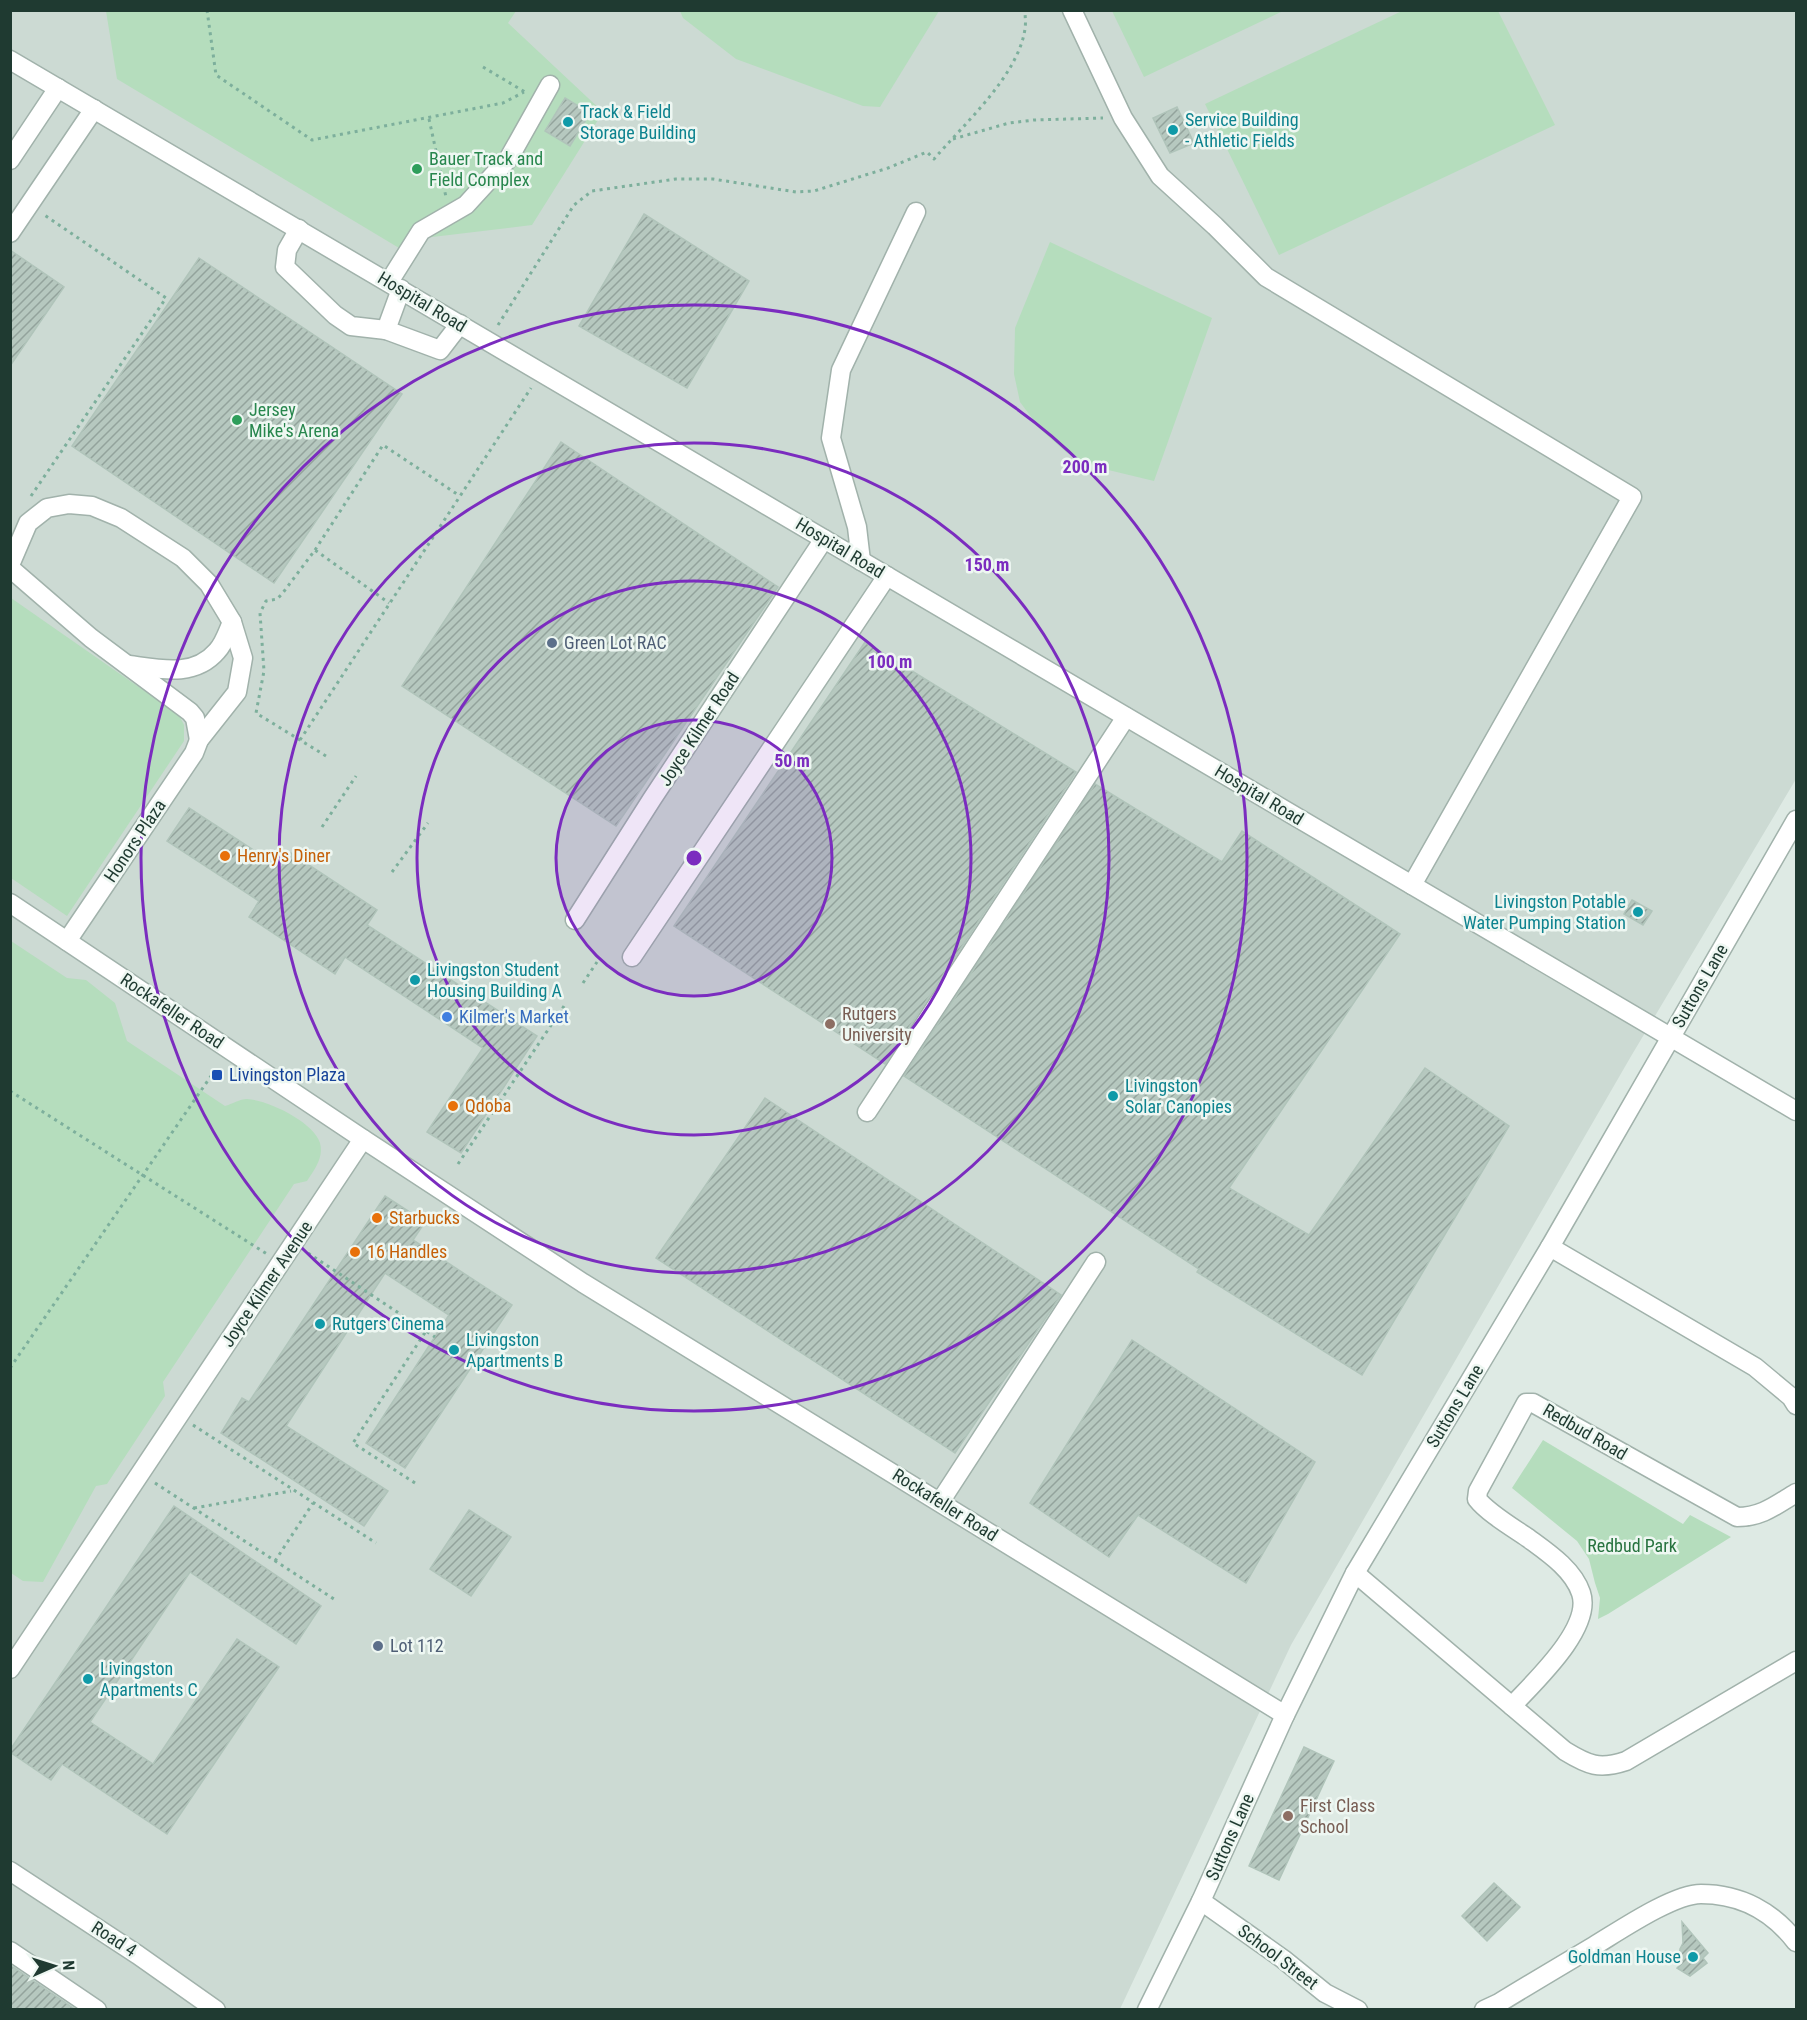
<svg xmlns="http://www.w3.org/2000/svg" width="1807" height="2020" font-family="'Roboto Condensed',sans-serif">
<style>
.built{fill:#ccdad3}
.green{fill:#b5ddbd}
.building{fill:url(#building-hatch);stroke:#b0c4ba;stroke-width:1.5}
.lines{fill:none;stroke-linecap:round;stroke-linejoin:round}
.minor-casing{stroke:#a1b2ab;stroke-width:21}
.path{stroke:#7daf9c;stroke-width:3;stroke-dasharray:3 4.5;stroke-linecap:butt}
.minor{stroke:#fff;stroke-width:18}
.ring{fill:none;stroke:#7b2cbf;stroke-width:3}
.culture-dot{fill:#0f9aa8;stroke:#eef7f2;stroke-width:2}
.leisure-dot{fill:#2e9e5b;stroke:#eef7f2;stroke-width:2}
.service-dot{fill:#5c6f8a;stroke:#eef7f2;stroke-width:2}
.food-dot{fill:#e8710a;stroke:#eef7f2;stroke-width:2}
.shop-dot{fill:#3f7fe0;stroke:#eef7f2;stroke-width:2}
.education-dot{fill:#8d6e63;stroke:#eef7f2;stroke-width:2}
.transit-dot{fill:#1a4fb4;stroke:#eef7f2;stroke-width:2}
.labels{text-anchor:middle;stroke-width:5;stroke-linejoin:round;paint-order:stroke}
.culture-label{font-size:18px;fill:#0d838f;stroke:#eef7f2;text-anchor:start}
.leisure-label{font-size:18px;fill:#27864d;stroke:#eef7f2;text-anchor:start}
.street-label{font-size:18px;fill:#1f3a31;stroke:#eef7f2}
.service-label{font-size:18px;fill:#4e5e75;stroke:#eef7f2;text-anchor:start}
.food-label{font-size:18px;fill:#c56008;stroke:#eef7f2;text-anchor:start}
.education-label{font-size:18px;fill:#785e54;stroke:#eef7f2;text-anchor:start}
.shop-label{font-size:18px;fill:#366cbe;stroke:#eef7f2;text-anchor:start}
.transit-label{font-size:18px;fill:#164399;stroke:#eef7f2;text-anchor:start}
.park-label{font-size:18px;fill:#27733f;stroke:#eef7f2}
.centre{fill:#7b2cbf;stroke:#eef7f2;stroke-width:3}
.ring-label{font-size:18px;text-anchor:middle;font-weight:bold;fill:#7b2cbf;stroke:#eef7f2;stroke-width:5;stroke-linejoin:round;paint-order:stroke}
</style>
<defs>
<pattern id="building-hatch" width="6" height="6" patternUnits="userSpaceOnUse" patternTransform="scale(1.5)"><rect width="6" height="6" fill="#b6c8bf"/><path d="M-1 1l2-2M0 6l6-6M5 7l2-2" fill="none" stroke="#93a39c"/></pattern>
</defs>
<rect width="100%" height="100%" fill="#deeae4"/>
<!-- built -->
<polygon class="built" points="11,11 1796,11 1796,779 1630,1058 1291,1645 1120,2009 11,2010"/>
<!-- green -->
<g class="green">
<polygon points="106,11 516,11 508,23 603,112 532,225 424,238 414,257 117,79"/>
<polygon points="680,11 939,11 880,107 863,106 736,59 683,18"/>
<polygon points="1112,11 1283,11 1144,77"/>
<polygon points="1402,11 1498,11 1555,125 1279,255 1205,104"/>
<polygon points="1050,242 1212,318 1154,481 1100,468 1067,453 1040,429 1020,402 1014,374 1015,328"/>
<polygon points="11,598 179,715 184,725 184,741 67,916 11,878"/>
<path d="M11,941L67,978L86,980L115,1003L127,1041L225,1106C232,1104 240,1099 247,1099C268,1100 314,1122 320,1143C324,1158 314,1170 307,1181L294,1184L163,1382L165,1396L107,1484L96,1486L43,1582L23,1581L11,1573Z"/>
<polygon points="1543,1440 1683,1524 1690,1515 1731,1537 1608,1614 1598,1619 1600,1598 1595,1583 1589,1559 1577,1541 1512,1488"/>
</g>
<!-- building -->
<g class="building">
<polygon points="565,98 590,113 570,146 545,131"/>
<polygon points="1177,107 1194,143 1170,153 1153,118"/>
<polygon points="644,214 749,281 687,388 579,326"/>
<polygon points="10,250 64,287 10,366"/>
<polygon points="199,258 402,394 274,583 72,446"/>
<polygon points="561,442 778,587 616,826 402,686"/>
<polygon points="865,642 1076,772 885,1064 674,926"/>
<polygon points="1095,784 1222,862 1242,831 1400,934 1229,1188 1309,1235 1425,1068 1509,1126 1362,1375 1197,1272 1199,1269 904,1076"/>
<polygon points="189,808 281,868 291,853 377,910 367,925 537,1036 461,1153 427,1132 483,1048 345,957 335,974 249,917 259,901 167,841"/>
<polygon points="1632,900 1652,911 1643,925 1624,914"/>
<polygon points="765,1098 1061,1295 955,1453 656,1258"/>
<polygon points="385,1196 425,1222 413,1240 512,1305 405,1468 366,1443 449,1315 385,1273 286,1426 388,1491 364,1526 221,1433 242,1398 249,1402"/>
<polygon points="1132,1340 1315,1462 1246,1583 1138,1515 1109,1557 1030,1503"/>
<polygon points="174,1506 321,1606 296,1644 190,1572 90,1722 153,1764 237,1639 279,1667 167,1834 62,1764 51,1780 10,1752 10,1750"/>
<polygon points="469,1510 511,1537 471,1596 430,1569"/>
<polygon points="1304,1747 1334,1761 1279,1880 1249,1866"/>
<polygon points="1494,1883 1520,1907 1487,1941 1462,1916"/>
<polygon points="1682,1922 1708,1953 1703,1958 1707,1963 1690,1976 1677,1968 1680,1965 1679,1963 1680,1949 1683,1943"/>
<polygon points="10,1965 76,2010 10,2010"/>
</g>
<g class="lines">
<defs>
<g id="minor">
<polyline points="1072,10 1123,118 1160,176 1215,226 1266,277 1632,497 1412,885"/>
<polyline points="10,60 1796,1111"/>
<polyline points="10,160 58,88"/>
<polyline points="299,229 287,250 285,267 335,315 351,326 386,330"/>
<polyline points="10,233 94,109"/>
<polyline points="389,282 421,231 466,205 509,158 550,85"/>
<polyline points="401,289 386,330 440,350 460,324"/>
<polyline points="861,561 857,527 831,438 841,370 916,212"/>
<polyline points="10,565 28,523 47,508 69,504 92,506 121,518 183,558 209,584 232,622 243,658 237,692 199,740 194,753 67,941"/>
<polyline points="10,568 91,638 190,712 195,718 199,740"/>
<path d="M129,665C159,669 194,678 217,651C224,644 228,631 232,622"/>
<polyline points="10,903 363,1139 583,1283 1285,1715"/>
<polyline points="575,920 652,799 824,539"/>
<polyline points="632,957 887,576"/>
<polyline points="867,1112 1126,717"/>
<polyline points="1550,1247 1755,1367 1791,1397 1796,1405"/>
<polyline points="940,1502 1096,1262"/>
<path d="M1355,1573L1565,1751C1588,1765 1599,1770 1626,1761L1796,1661"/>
<polyline points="10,1669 363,1139"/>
<path d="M1512,1706C1534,1682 1593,1628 1581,1593C1573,1569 1547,1552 1528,1538C1512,1527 1488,1513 1477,1499L1478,1491L1526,1403H1533L1737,1517C1762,1517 1776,1505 1796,1493"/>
<polyline points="10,1871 138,1955 216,2010"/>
<polyline points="1201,1901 1283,1959 1325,1993 1358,2010"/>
<polyline points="10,1951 97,2010"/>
<polyline points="1147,2010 1201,1901 1285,1715 1355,1573 1550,1247 1796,820"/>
<path d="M1484,2010L1499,2003C1530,1984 1562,1965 1594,1946C1619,1931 1673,1894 1701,1894C1741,1894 1773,1912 1796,1942"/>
</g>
</defs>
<!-- minor casing -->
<use href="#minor" class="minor-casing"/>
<!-- path -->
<g class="path">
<polyline points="207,10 216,75 312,140 503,103 524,92"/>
<polyline points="483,67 525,92"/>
<polyline points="429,119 446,197"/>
<polyline points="953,139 1009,123 1034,120 1103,118"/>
<path d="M498,325L574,205L592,191L676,179H713L796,192L814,191L888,168L927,152L934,159C964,124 1018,76 1025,29C1026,23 1025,17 1025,10"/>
<polyline points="31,496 166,298 43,214"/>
<polyline points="315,550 383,445 460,496"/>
<polyline points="300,740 531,388"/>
<polyline points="326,756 256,713 264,671 260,613 266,601 277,599 282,594 315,550 389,603"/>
<polyline points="322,827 356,776"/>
<polyline points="392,872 428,823"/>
<polyline points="583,983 597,962"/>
<polyline points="10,1091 267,1254"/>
<polyline points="458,1164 564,1006"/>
<polyline points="308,1253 435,1337"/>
<polyline points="10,1368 211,1076"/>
<polyline points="193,1425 376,1543"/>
<polyline points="155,1483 337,1601"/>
<polyline points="415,1483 353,1443 426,1331"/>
<polyline points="194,1508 291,1491"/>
<polyline points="275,1561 313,1503"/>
</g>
<!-- minor -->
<use href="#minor" class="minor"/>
</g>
<!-- distance rings -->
<circle cx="694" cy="858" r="138" fill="#7b2cbf" fill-opacity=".12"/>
<g class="ring">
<circle cx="694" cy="858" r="138"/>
<circle cx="694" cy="858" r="277"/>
<circle cx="694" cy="858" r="415"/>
<circle cx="694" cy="858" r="553"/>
</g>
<!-- markers -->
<g class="culture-dot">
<circle cx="568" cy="122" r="6"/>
<circle cx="1173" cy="130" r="6"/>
<circle cx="1638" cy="912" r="6"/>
<circle cx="415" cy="980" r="6"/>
<circle cx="1113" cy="1096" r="6"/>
<circle cx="320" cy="1324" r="6"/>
<circle cx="454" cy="1350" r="6"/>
<circle cx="88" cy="1679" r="6"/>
<circle cx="1693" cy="1957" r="6"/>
</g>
<g class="leisure-dot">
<circle cx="417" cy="169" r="6"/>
<circle cx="237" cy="420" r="6"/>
</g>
<g class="service-dot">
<circle cx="552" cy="643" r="6"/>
<circle cx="378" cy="1646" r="6"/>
</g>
<g class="food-dot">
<circle cx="225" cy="856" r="6"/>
<circle cx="453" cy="1106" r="6"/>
<circle cx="377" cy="1218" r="6"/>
<circle cx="355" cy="1252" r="6"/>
</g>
<circle class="shop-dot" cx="447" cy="1017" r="6"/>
<g class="education-dot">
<circle cx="830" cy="1024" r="6"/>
<circle cx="1288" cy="1816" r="6"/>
</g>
<rect class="transit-dot" x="211" y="1069" width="12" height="12" rx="3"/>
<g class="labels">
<!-- culture labels -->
<g class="culture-label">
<text x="580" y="118">Track &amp; Field<tspan x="580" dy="21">Storage Building</tspan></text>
<text x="1185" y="126">Service Building<tspan x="1185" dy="21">- Athletic Fields</tspan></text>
<text x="1626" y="908" text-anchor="end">Livingston Potable<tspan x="1626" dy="21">Water Pumping Station</tspan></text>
<text x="427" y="976">Livingston Student<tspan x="427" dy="21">Housing Building A</tspan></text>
<text x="1125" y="1092">Livingston<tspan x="1125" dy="21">Solar Canopies</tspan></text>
<text x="332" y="1330">Rutgers Cinema</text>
<text x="466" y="1346">Livingston<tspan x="466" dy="21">Apartments B</tspan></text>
<text x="100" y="1675">Livingston<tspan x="100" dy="21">Apartments C</tspan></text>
<text x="1681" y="1963" text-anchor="end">Goldman House</text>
</g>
<!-- leisure labels -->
<g class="leisure-label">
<text x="429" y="165">Bauer Track and<tspan x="429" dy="21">Field Complex</tspan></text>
<text x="249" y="416">Jersey<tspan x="249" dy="21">Mike's Arena</tspan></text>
</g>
<!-- street labels -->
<g class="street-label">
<text transform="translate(422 302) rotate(31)" y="6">Hospital Road</text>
<text transform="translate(840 548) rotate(31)" y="6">Hospital Road</text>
<text transform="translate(699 729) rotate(-57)" y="6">Joyce Kilmer Road</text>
<text transform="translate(1259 795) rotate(31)" y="6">Hospital Road</text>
<text transform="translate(135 841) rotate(-56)" y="6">Honors Plaza</text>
<text transform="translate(1700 986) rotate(-60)" y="6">Suttons Lane</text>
<text transform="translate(172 1011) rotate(34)" y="6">Rockafeller Road</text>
<text transform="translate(267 1284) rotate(-56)" y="6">Joyce Kilmer Avenue</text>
<text transform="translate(1455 1406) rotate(-59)" y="6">Suttons Lane</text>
<text transform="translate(1585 1432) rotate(30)" y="6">Redbud Road</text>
<text transform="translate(945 1505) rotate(32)" y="6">Rockafeller Road</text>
<text transform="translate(1230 1837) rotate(-66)" y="6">Suttons Lane</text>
<text transform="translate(114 1939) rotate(33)" y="6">Road 4</text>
<text transform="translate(1278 1957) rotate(37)" y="6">School Street</text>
</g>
<!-- service labels -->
<g class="service-label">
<text x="564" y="649">Green Lot RAC</text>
<text x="390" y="1652">Lot 112</text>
</g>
<!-- food labels -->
<g class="food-label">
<text x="237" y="862">Henry's Diner</text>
<text x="465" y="1112">Qdoba</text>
<text x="389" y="1224">Starbucks</text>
<text x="367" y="1258">16 Handles</text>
</g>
<!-- education labels -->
<g class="education-label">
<text x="842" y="1020">Rutgers<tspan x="842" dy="21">University</tspan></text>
<text x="1300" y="1812">First Class<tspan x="1300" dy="21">School</tspan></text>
</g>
<!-- shop labels -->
<g class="shop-label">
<text x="459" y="1023">Kilmer's Market</text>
</g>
<!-- transit labels -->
<g class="transit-label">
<text x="229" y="1081">Livingston Plaza</text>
</g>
<!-- park labels -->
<g class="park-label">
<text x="1632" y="1552">Redbud Park</text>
</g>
</g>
<circle cx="694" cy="858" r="9" class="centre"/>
<g class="ring-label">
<text x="1085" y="473">200 m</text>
<text x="987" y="571">150 m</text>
<text x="890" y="668">100 m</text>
<text x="792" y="767">50 m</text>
</g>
<!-- border -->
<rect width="1807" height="2020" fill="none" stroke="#1f3a31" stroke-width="24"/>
<!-- north arrow -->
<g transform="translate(54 1966) rotate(87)" stroke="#eef7f2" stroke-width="4.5" paint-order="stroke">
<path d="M0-4.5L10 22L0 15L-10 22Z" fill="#1f3a31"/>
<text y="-9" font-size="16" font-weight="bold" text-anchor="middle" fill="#1f3a31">N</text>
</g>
</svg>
